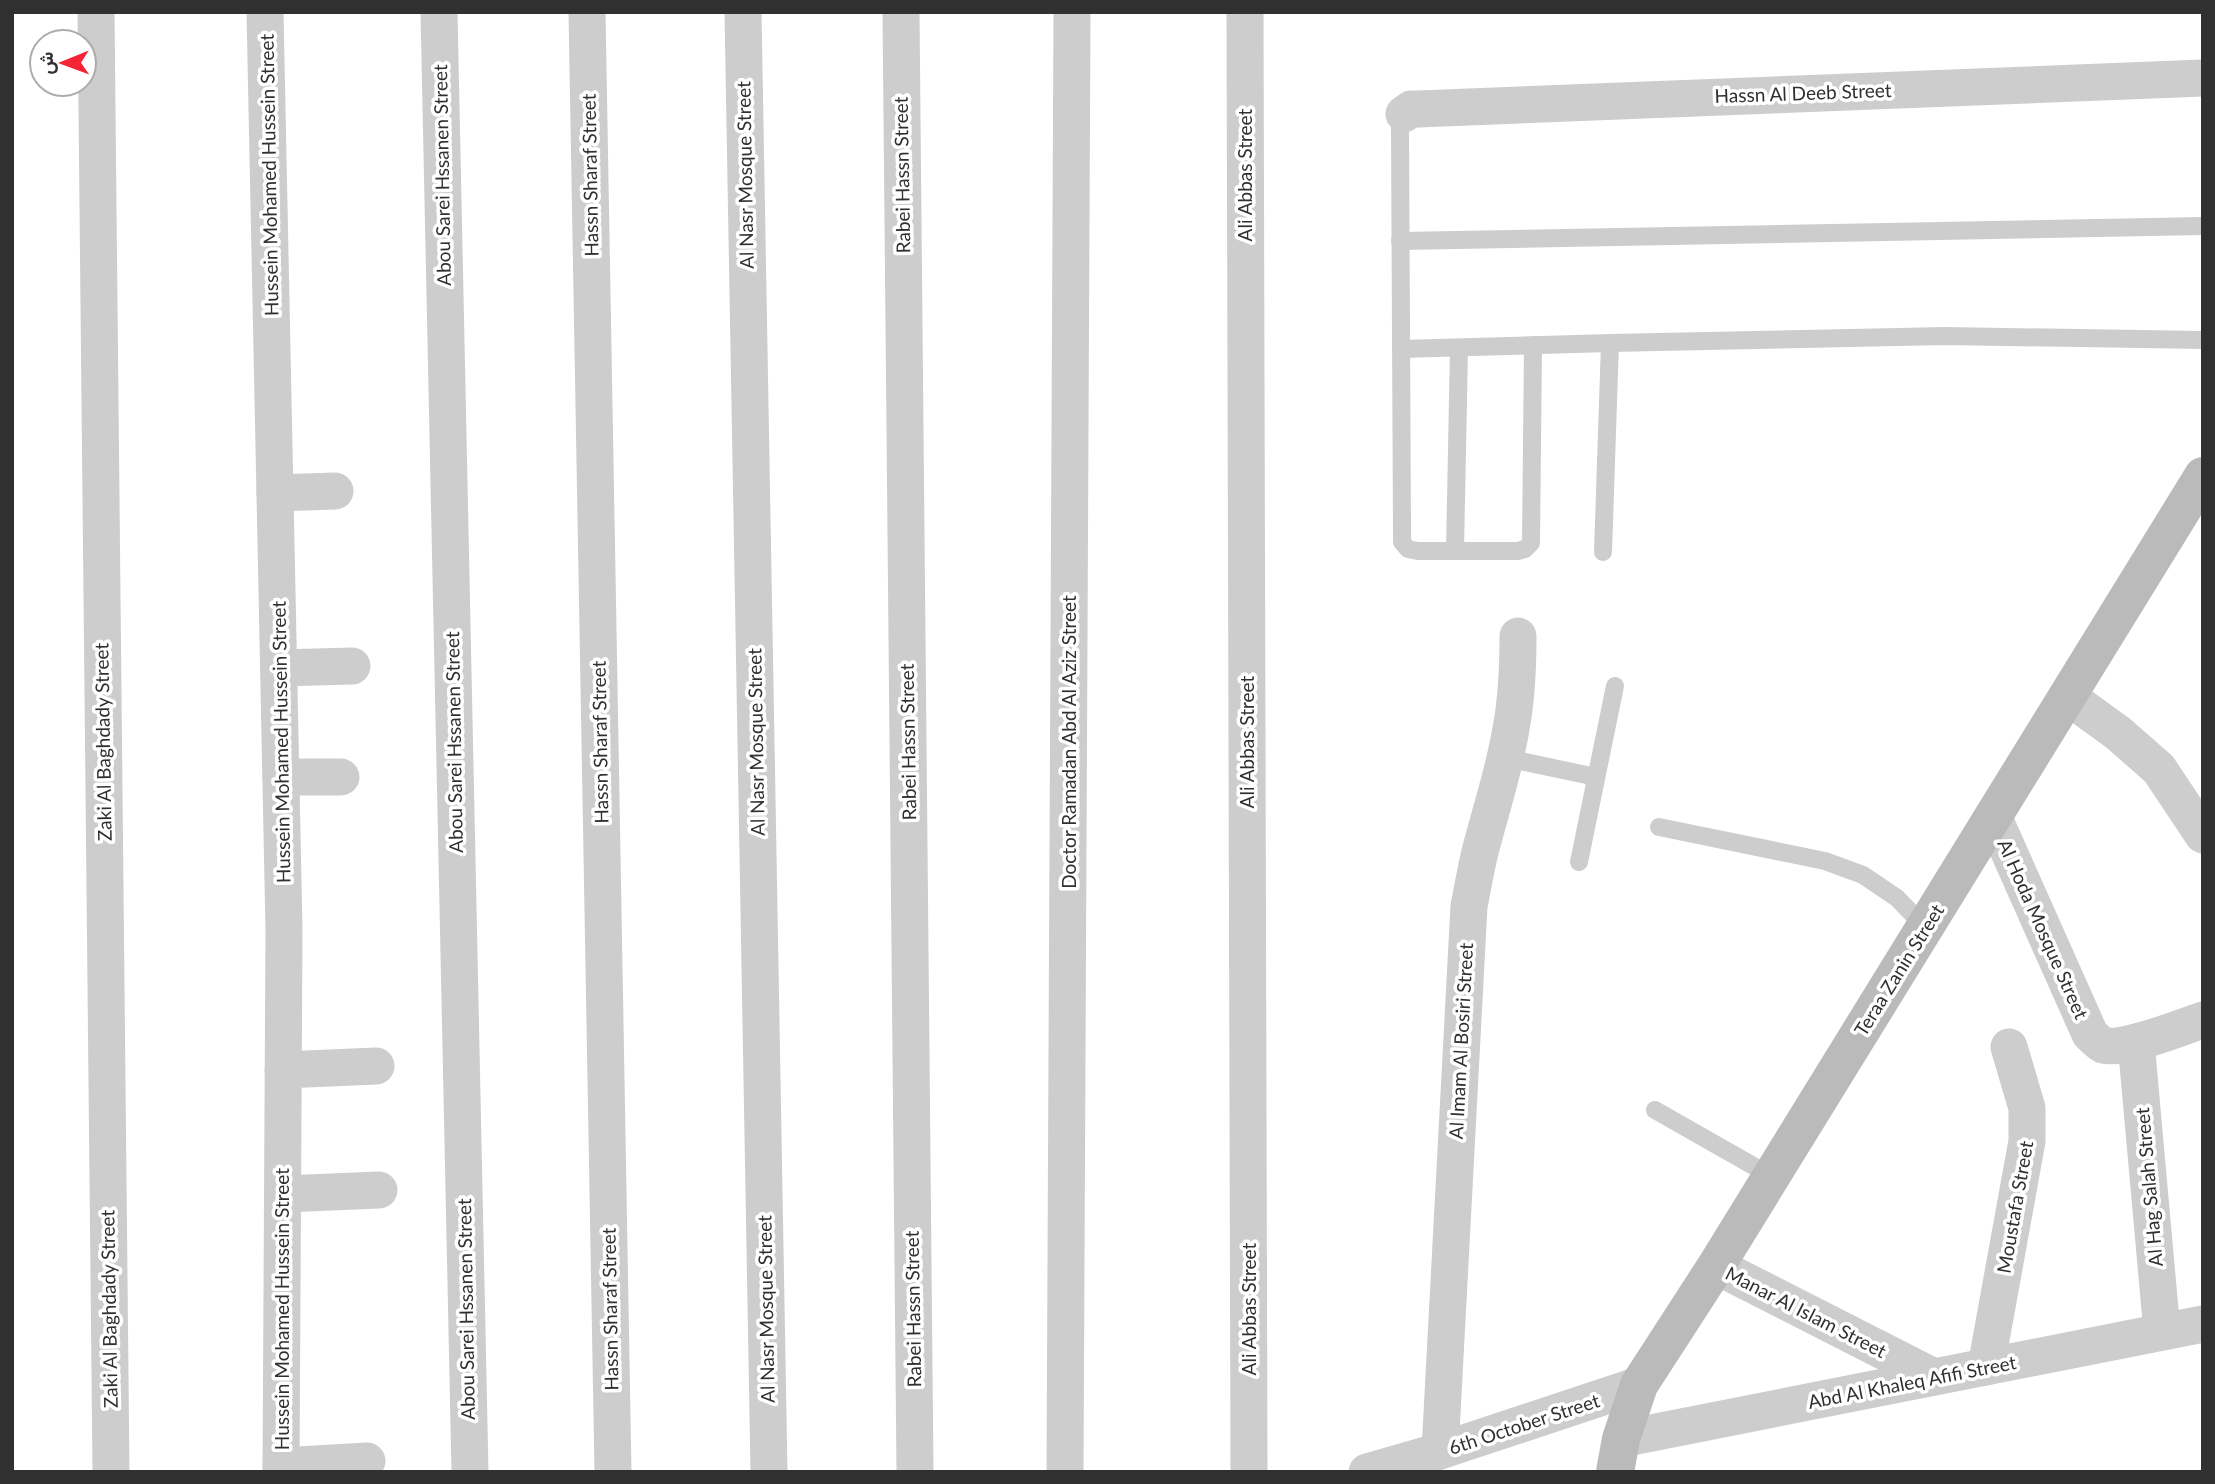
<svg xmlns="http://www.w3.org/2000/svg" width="2215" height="1484" font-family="Lato,Vazirmatn,sans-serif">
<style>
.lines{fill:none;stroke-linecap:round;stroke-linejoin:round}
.lane{stroke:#cdcdcd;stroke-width:18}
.street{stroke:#cdcdcd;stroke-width:37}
.secondary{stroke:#bababa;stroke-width:38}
.labels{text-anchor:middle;stroke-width:7;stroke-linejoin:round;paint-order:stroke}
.street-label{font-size:19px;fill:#303030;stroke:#fff}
</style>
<rect width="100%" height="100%" fill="#fff"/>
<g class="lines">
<!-- lane -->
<g class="lane">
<polyline points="1404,114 1400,120 1400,128 1402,532 1402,542 1408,549 1418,551 1518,551 1525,549 1531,543 1533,345"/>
<polyline points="1400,241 2203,226"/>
<polyline points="1401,349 1610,343 1945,336 2203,340"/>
<polyline points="1455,551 1459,348"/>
<polyline points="1603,552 1610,343"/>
<polyline points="1506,758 1596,777"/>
<polyline points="1659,827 1825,861 1863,875 1897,898 1925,927"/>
<polyline points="1579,862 1615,686"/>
<polyline points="1655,1110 1771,1176"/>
</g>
<!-- street -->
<g class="street">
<polyline points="96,12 111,1472"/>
<polyline points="265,12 284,930 281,1472"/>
<polyline points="439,12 470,1472"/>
<polyline points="587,12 613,1472"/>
<polyline points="743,12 769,1472"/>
<polyline points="901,12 915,1472"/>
<polyline points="1245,12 1249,1472"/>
<polyline points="1404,114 1411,109 1418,109 2203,78"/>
<polyline points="275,493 335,491"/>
<polyline points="279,668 352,666"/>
<polyline points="2067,696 2118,733 2159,769 2203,835"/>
<polyline points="281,777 341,777"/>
<path d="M1993,816L2090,1034C2094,1038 2099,1043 2103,1045C2123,1051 2182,1027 2203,1020"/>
<polyline points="2136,1042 2162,1332"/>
<polyline points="283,1070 376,1066"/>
<polyline points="283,1194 379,1190"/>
<polyline points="1716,1266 1934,1377"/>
<polyline points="1986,1367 2027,1141 2027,1108 2009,1047"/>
<polyline points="1621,1439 2203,1324"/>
<path d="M1440,1451L1469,906C1473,887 1476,867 1481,848C1493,803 1506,763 1513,717C1517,690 1518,663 1518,636"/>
<polyline points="281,1466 367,1461"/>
<polyline points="1065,1472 1072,12"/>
<polyline points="1367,1472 1440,1451 1639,1385"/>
</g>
<!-- secondary -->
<polyline class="secondary" points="1615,1472 1621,1439 1639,1385 1716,1266 2203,476"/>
</g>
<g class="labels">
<!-- street labels -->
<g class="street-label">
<text transform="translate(1803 93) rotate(-2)" y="7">Hassn Al Deeb Street</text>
<text transform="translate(269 175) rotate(-91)" y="7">Hussein Mohamed Hussein Street</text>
<text transform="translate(442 175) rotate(-91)" y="7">Abou Sarei Hssanen Street</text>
<text transform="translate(590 175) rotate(-91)" y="7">Hassn Sharaf Street</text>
<text transform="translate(745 175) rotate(-91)" y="7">Al Nasr Mosque Street</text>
<text transform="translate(902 175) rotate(-91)" y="7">Rabei Hassn Street</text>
<text transform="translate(1245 175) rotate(-90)" y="7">Ali Abbas Street</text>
<text transform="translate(103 742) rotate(-91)" y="7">Zaki Al Baghdady Street</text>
<text transform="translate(281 742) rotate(-91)" y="7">Hussein Mohamed Hussein Street</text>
<text transform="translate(454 742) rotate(-91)" y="7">Abou Sarei Hssanen Street</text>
<text transform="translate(600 742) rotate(-91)" y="7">Hassn Sharaf Street</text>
<text transform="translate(756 742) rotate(-91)" y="7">Al Nasr Mosque Street</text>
<text transform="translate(908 742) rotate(-91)" y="7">Rabei Hassn Street</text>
<text transform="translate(1069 742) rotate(-90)" y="7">Doctor Ramadan Abd Al Aziz Street</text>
<text transform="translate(1247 742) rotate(-90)" y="7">Ali Abbas Street</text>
<text transform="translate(2043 929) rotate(66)" y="7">Al Hoda Mosque Street</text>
<text transform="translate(1899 970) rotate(-58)" y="7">Teraa Zanin Street</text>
<text transform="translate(1461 1041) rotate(-87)" y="7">Al Imam Al Bosiri Street</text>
<text transform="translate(2149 1187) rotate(-95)" y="7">Al Hag Salah Street</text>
<text transform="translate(2015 1207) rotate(-80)" y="7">Moustafa Street</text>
<text transform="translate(109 1309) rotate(-91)" y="7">Zaki Al Baghdady Street</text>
<text transform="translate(282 1309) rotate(-90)" y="7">Hussein Mohamed Hussein Street</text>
<text transform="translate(466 1309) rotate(-91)" y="7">Abou Sarei Hssanen Street</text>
<text transform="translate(610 1309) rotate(-91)" y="7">Hassn Sharaf Street</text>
<text transform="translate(766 1309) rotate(-91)" y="7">Al Nasr Mosque Street</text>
<text transform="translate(913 1309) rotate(-91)" y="7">Rabei Hassn Street</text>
<text transform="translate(1249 1309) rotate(-90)" y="7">Ali Abbas Street</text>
<text transform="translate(1806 1312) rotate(27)" y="7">Manar Al Islam Street</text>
<text transform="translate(1912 1382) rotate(-11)" y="7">Abd Al Khaleq Afifi Street</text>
<text transform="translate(1524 1424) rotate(-18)" y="7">6th October Street</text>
</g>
</g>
<!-- border -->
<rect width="2215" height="1484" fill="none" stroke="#303030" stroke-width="28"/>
<!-- north arrow -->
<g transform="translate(63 63) rotate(269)"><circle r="33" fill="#ffffff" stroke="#acacac" stroke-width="2"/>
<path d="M0-5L12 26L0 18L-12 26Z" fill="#f62437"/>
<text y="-10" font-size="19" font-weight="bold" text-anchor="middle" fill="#303030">ش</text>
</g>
</svg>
